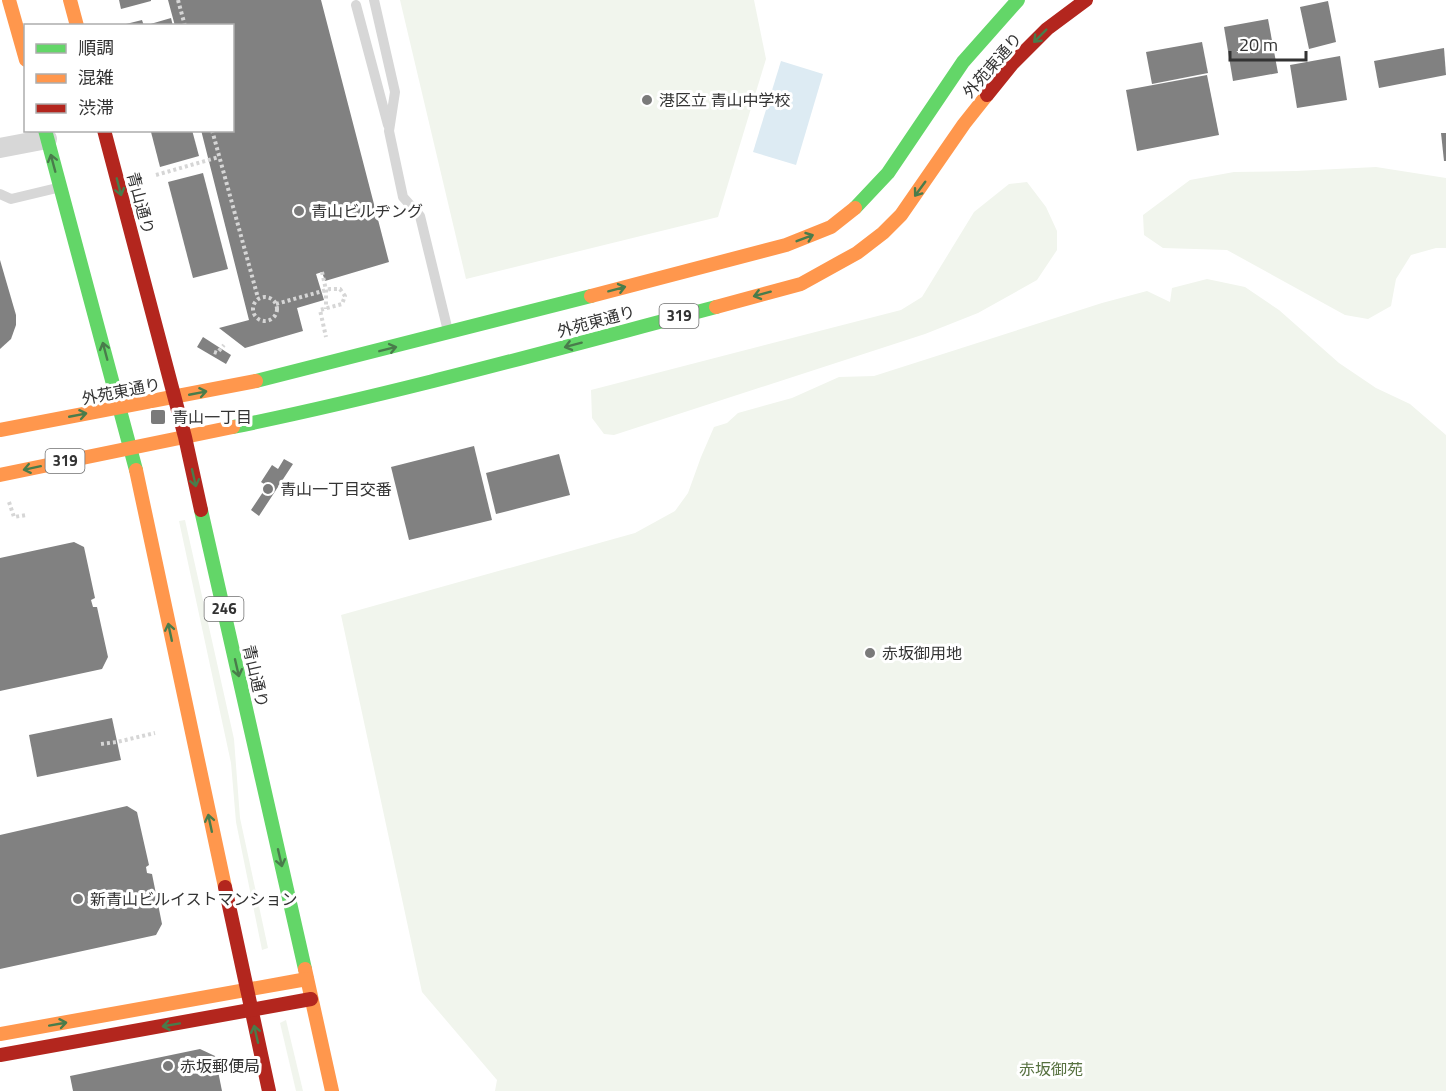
<svg xmlns="http://www.w3.org/2000/svg" width="1446" height="1091" font-family="'Titillium Web','Noto Sans JP',sans-serif">
<style>
.green{fill:#f1f5ed}
.water{fill:#ddebf3}
.building{fill:#818181}
.lines{fill:none;stroke-linecap:round;stroke-linejoin:round}
.path{stroke:#d6d6d6;stroke-width:4;stroke-dasharray:3 3;stroke-linecap:butt}
.lane{stroke:#d7d7d7;stroke-width:10}
.street{stroke:#d7d7d7;stroke-width:20}
.fast{stroke:#63d668;stroke-width:14}
.slow{stroke:#ff974d;stroke-width:14}
.jam{stroke:#b3261e;stroke-width:14}
.oneway{stroke:#497c4b}
.poi-dot{fill:#7a7a7a;stroke:#fff;stroke-width:2}
.labels{text-anchor:middle;stroke-width:6;stroke-linejoin:round;paint-order:stroke}
.shield{fill:#fff;stroke:#707070;stroke-width:1.5}
.shield-label{font-size:15px;font-weight:bold;fill:#333}
.street-label{font-size:16px;fill:#333;stroke:#fff}
.poi-label{font-size:16px;fill:#333;stroke:#fff;text-anchor:start}
.park-label{font-size:16px;fill:#56703f;stroke:#fff}
</style>
<rect width="100%" height="100%" fill="#fff"/>
<!-- green -->
<g class="green">
<polygon points="400,0 754,0 766,59 718,217 466,279"/>
<polygon points="1376,167 1446,178 1446,248 1436,248 1411,255 1396,279 1391,306 1368,319 1345,315 1227,250 1163,248 1144,235 1143,215 1190,180 1234,172 1296,171"/>
<polygon points="1027,182 1046,207 1057,231 1057,250 1037,280 978,313 925,334 614,435 604,434 592,418 591,390 901,310 922,297 974,212 1009,184"/>
<polygon points="1207,279 1245,287 1279,310 1339,363 1376,388 1410,404 1446,435 1446,1091 495,1091 497,1080 422,992 341,615 635,533 675,511 688,493 701,457 714,427 727,423 738,413 792,398 839,377 874,376 1102,303 1147,291 1170,302 1172,288"/>
<polygon points="185,520 234,739 240,818 268,948 262,950 236,822 231,763 179,521"/>
<polygon points="286,1020 303,1091 296,1091 280,1023"/>
</g>
<!-- water -->
<polygon class="water" points="781,61 823,74 796,165 753,152"/>
<!-- building -->
<g class="building">
<polygon points="119,0 151,0 151,1 121,9"/>
<polygon points="168,0 321,0 389,262 325,281 322,272 316,274 324,300 297,308 303,331 245,348 219,328 249,320 201,130 232,130 232,26 175,26"/>
<polygon points="1328,1 1336,42 1309,49 1300,7"/>
<polygon points="171,18 173,26 147,26 147,25"/>
<polygon points="1268,19 1278,73 1233,81 1224,27"/>
<polygon points="142,20 144,26 123,26 122,25"/>
<polygon points="1202,42 1208,73 1152,84 1146,52"/>
<polygon points="1444,48 1446,75 1379,88 1374,61"/>
<polygon points="1340,56 1347,100 1297,108 1290,65"/>
<polygon points="1207,75 1219,135 1137,151 1126,90"/>
<polygon points="155,130 192,130 199,156 160,167 151,132"/>
<polygon points="1441,133 1446,133 1446,161 1444,161"/>
<polygon points="203,173 228,269 193,278 168,182"/>
<polygon points="0,260 16,315 16,325 11,339 0,349"/>
<polygon points="203,337 231,355 226,364 197,347"/>
<polygon points="474,446 492,520 409,540 391,467"/>
<polygon points="559,454 570,495 496,514 486,473"/>
<polygon points="284,459 293,464 259,516 251,510 267,486 261,482 272,465 278,469"/>
<polygon points="74,542 84,547 95,598 91,600 93,607 97,607 108,657 102,669 0,691 0,558"/>
<polygon points="112,718 121,760 37,777 29,735"/>
<polygon points="127,806 137,812 149,865 146,867 147,873 152,874 162,924 156,935 0,969 0,835"/>
<polygon points="200,1049 215,1056 222,1091 73,1091 70,1076"/>
</g>
<g class="lines">
<!-- path -->
<g class="path">
<polyline points="178,0 185,26"/>
<polyline points="212,130 258,298"/>
<polyline points="156,175 219,157"/>
<polyline points="322,272 326,290 326,309"/>
<circle cx="265" cy="309" r="12"/>
<polyline points="276,304 330,289 340,289 345,296 342,304 320,310 326,337"/>
<polyline points="214,352 217,353 224,345"/>
<polyline points="9,502 14,517 26,515"/>
<polyline points="101,744 117,742 155,733"/>
</g>
<!-- lane -->
<g class="lane">
<polyline points="374,0 395,92 389,131 403,197 420,216 448,331"/>
<polyline points="356,5 388,125"/>
<polyline points="0,194 11,199 57,188"/>
</g>
<!-- street -->
<polyline class="street" points="0,148 47,139"/>
<!-- fast -->
<g class="fast">
<polyline points="45,130 136,470"/>
<polyline points="855,208 888,173 963,62 1018,0"/>
<polyline points="256,381 591,296"/>
<path d="M233,427C395,394 556,349 716,307"/>
<polyline points="201,510 305,969"/>
</g>
<!-- slow -->
<g class="slow">
<polyline points="9,0 26,60"/>
<polyline points="70,0 77,26"/>
<polyline points="591,296 786,245 831,227 855,208"/>
<polyline points="716,307 801,284 857,253 883,233 901,215 964,124 987,95"/>
<polyline points="0,430 256,381"/>
<polyline points="136,470 225,887"/>
<polyline points="0,475 233,427"/>
<polyline points="305,969 332,1091"/>
<polyline points="0,1034 307,979"/>
</g>
<!-- jam -->
<g class="jam">
<polyline points="987,95 1012,64 1047,29 1086,0"/>
<polyline points="104,130 185,437 201,510"/>
<polyline points="225,887 269,1091"/>
<polyline points="0,1055 311,999"/>
</g>
</g>
<!-- one-way arrows -->
<defs><path id="oneway-shaft" d="M-6 0H5M1.5-3L5.5 0L1.5 3" fill="none" stroke-width="1.6" stroke-linecap="round" stroke-linejoin="round" transform="scale(1.5)"/></defs>
<g class="oneway">
<use href="#oneway-shaft" transform="translate(1040 36) rotate(135)"/>
<use href="#oneway-shaft" transform="translate(53 163) rotate(-105)"/>
<use href="#oneway-shaft" transform="translate(119 187) rotate(75)"/>
<use href="#oneway-shaft" transform="translate(920 189) rotate(126)"/>
<use href="#oneway-shaft" transform="translate(805 238) rotate(-21)"/>
<use href="#oneway-shaft" transform="translate(617 289) rotate(-15)"/>
<use href="#oneway-shaft" transform="translate(762 294) rotate(165)"/>
<use href="#oneway-shaft" transform="translate(573 345) rotate(165)"/>
<use href="#oneway-shaft" transform="translate(388 349) rotate(-14)"/>
<use href="#oneway-shaft" transform="translate(105 351) rotate(-105)"/>
<use href="#oneway-shaft" transform="translate(198 393) rotate(-11)"/>
<use href="#oneway-shaft" transform="translate(78 415) rotate(-11)"/>
<use href="#oneway-shaft" transform="translate(32 468) rotate(168)"/>
<use href="#oneway-shaft" transform="translate(194 478) rotate(77)"/>
<use href="#oneway-shaft" transform="translate(170 632) rotate(-102)"/>
<use href="#oneway-shaft" transform="translate(237 668) rotate(77)"/>
<use href="#oneway-shaft" transform="translate(210 823) rotate(-102)"/>
<use href="#oneway-shaft" transform="translate(280 858) rotate(77)"/>
<use href="#oneway-shaft" transform="translate(58 1024) rotate(-10)"/>
<use href="#oneway-shaft" transform="translate(171 1025) rotate(170)"/>
<use href="#oneway-shaft" transform="translate(256 1034) rotate(-103)"/>
</g>
<!-- markers -->
<g class="poi-dot">
<circle cx="647" cy="100" r="6"/>
<circle cx="299" cy="211" r="6"/>
<rect x="150" y="409" width="16" height="16" rx="3"/>
<circle cx="268" cy="489" r="6"/>
<circle cx="870" cy="653" r="6"/>
<circle cx="78" cy="899" r="6"/>
<circle cx="168" cy="1066" r="6"/>
</g>
<g class="labels">
<!-- shield labels -->
<g class="shield">
<rect x="659.5" y="304" width="39" height="24" rx="4.5"/>
<rect x="45.5" y="449" width="39" height="24" rx="4.5"/>
<rect x="204.5" y="597" width="39" height="24" rx="4.5"/>
</g>
<g class="shield-label">
<text x="679" y="321">319</text>
<text x="65" y="466">319</text>
<text x="224" y="614">246</text>
</g>
<!-- street labels -->
<g class="street-label">
<text transform="translate(992 65) rotate(-49)" y="6">外苑東通り</text>
<text transform="translate(141 203) rotate(75)" y="6">青山通り</text>
<text transform="translate(596 321) rotate(-15)" y="6">外苑東通り</text>
<text transform="translate(121 391) rotate(-11)" y="6">外苑東通り</text>
<text transform="translate(256 676) rotate(77)" y="6">青山通り</text>
</g>
<!-- poi labels -->
<g class="poi-label">
<text x="659" y="106">港区立 青山中学校</text>
<text x="311" y="217">青山ビルヂング</text>
<text x="172" y="423">青山一丁目</text>
<text x="280" y="495">青山一丁目交番</text>
<text x="882" y="659">赤坂御用地</text>
<text x="90" y="905">新青山ビルイストマンション</text>
<text x="180" y="1072">赤坂郵便局</text>
</g>
<!-- park labels -->
<g class="park-label">
<text x="1051" y="1075">赤坂御苑</text>
</g>
</g>
<!-- legend -->
<rect x="24" y="24" width="210" height="108" fill="#ffffff" stroke="#adadad" stroke-width="1.5"/>
<rect x="36" y="44" width="30" height="9" fill="#63d668" stroke="#adadad" stroke-width="1.5"/>
<text x="78" y="54" font-size="18" fill="#333333">順調</text>
<rect x="36" y="74" width="30" height="9" fill="#ff974d" stroke="#adadad" stroke-width="1.5"/>
<text x="78" y="84" font-size="18" fill="#333333">混雑</text>
<rect x="36" y="104" width="30" height="9" fill="#b3261e" stroke="#adadad" stroke-width="1.5"/>
<text x="78" y="114" font-size="18" fill="#333333">渋滞</text>
<!-- scale -->
<path d="M1230 51v9h76v-9" fill="none" stroke="#333333" stroke-width="3"/>
<text x="1239" y="51" font-size="18" fill="#333333" stroke="#ffffff" stroke-width="4.5" paint-order="stroke">20 m</text>
</svg>
